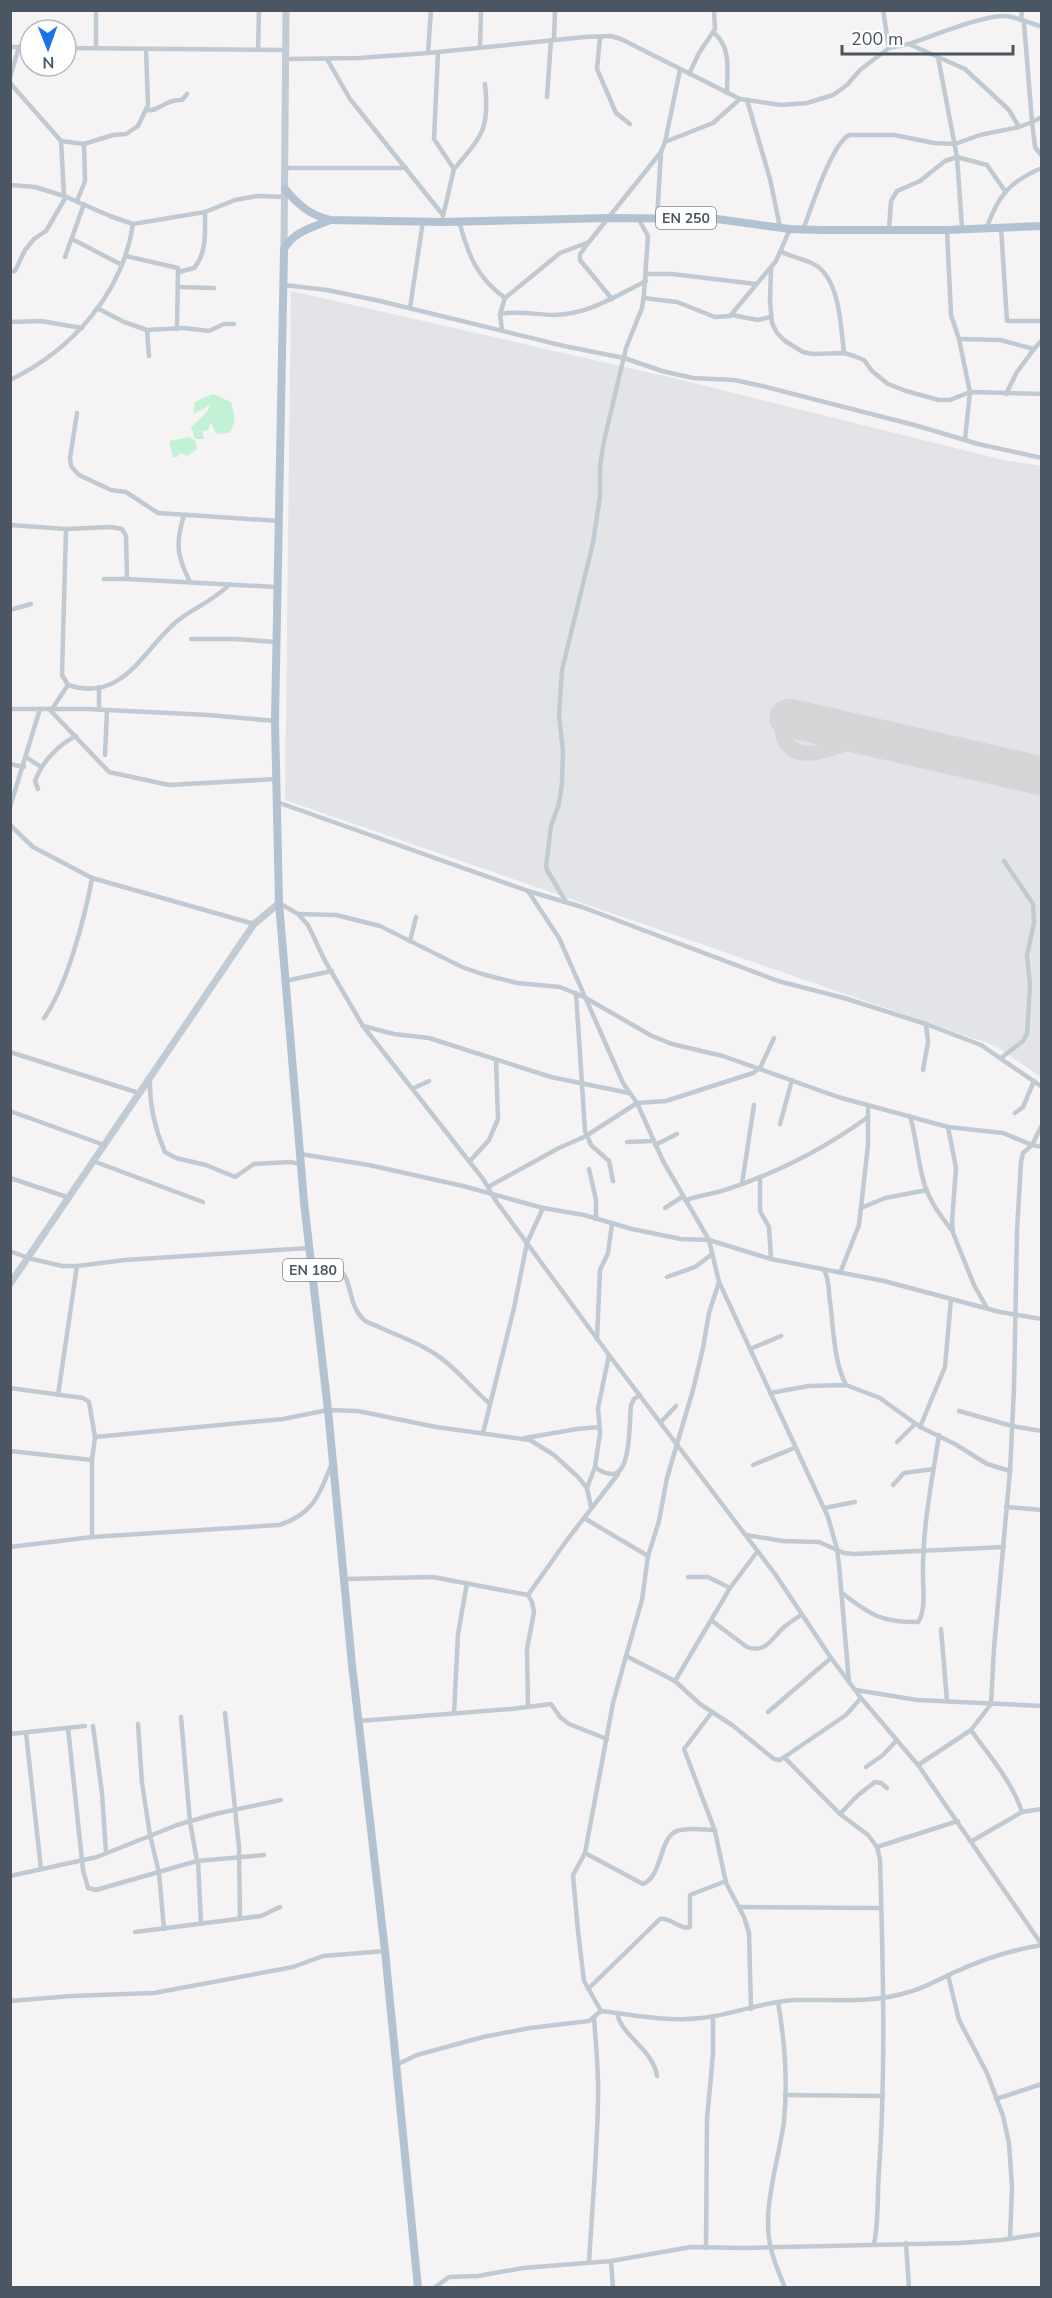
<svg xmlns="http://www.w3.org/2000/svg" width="1052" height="2298" font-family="'Nunito Sans',sans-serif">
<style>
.airport{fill:#e2e4e7}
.green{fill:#c3f1d5}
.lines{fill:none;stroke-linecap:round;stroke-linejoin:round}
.taxiway{stroke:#d5d6d8;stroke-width:15}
.runway{stroke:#d5d6d8;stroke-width:39}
.street{stroke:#c1cad2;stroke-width:4.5}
.secondary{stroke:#c1cbd6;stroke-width:7}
.primary{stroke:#b3c2d1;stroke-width:8}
.labels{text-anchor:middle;stroke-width:6;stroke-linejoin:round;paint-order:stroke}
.shield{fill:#fff;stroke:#808990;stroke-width:1.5}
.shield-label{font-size:14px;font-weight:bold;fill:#4a5661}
</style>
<rect width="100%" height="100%" fill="#f5f3f3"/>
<!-- airport -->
<polygon class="airport" points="291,291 682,380 1003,460 1041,466 1041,1077 996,1046 285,800"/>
<!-- green -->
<g class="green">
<path d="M213,394L231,402C234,416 238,420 229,433L216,434L211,422L208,430L202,431L204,439H195L191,427L207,412L210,405L193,414L195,402Z"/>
<polygon points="190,437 196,442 197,449 187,456 181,453 177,457 173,457 169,441"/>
</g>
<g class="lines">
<!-- taxiway -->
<path class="taxiway" d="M789,718C784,724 780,731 784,739C797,767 835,746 854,741C862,739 871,739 878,738"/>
<!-- runway -->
<polyline class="runway" points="789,718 1042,776"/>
<!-- street -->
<g class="street">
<polyline points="883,10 889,48"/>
<polyline points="1021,20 1022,10"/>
<polyline points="1024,23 1032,122 1042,117"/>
<path d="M713,32C732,47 727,71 727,93"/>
<polyline points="600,37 597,69 616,113 630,124"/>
<polyline points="554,40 555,10"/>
<path d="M909,44C930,37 986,14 1005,16C1018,17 1029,23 1042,27"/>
<polyline points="10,47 30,47"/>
<polyline points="66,48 286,50"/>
<polyline points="96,48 96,10"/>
<polyline points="480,48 481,10"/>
<polyline points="258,50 259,10"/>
<polyline points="428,53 431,10"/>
<polyline points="438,53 434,139 454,169 443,216"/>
<polyline points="938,57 957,157 962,228"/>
<polyline points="287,59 359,58 428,53 585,37 611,36 621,39 740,99 781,105 807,103 833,95 847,85 860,70 889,48 909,44 965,69 1009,110 1019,127 1032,122 1035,147 1042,156"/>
<polyline points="327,59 350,99 443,215"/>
<polyline points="689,74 699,53 715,29 714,10"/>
<polyline points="10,77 19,47"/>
<polyline points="10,83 61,141 64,196"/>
<polyline points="547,97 551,40"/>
<polyline points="747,100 770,179 780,227"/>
<path d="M147,110C159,112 165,99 182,100L187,94"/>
<polyline points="61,141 84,144 113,135 126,134 138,126 148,105 146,49"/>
<polyline points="665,142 713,123 740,99"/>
<polyline points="286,168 406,168"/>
<path d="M454,169C482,136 490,129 485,84"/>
<polyline points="10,185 35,187 64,196 110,216 133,224 205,212 235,200 257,196 285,197"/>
<polyline points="77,201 85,181 84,144"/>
<polyline points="657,218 661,152 665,142 680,70"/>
<path d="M459,221C468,254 476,277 505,298"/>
<path d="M987,227C998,196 1010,181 1042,168"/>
<polyline points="1001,227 1007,321 1042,321"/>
<polyline points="889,229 891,201 897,191 920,181 945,161 957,157 987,165 1005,191"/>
<path d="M803,230C811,209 831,145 849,135H894L934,143L955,144L980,135L1019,127"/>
<polyline points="947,230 951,315 959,339 970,392 965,439"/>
<polyline points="72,239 122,265"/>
<polyline points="589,242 580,254 580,260 612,299"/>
<path d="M782,252C793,258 807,259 817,266C840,282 841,328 844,353"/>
<polyline points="126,256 178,268 177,329"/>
<polyline points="65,257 84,204"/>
<polyline points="771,268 770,301 772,323 777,333 785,341 803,352 813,354 844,353 854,356 864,360 872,371 888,384 906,391 939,400 950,400 970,392 1042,394"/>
<polyline points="10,272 15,271 25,250 34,239 46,231 66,197"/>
<path d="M179,272L194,268C207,253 205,231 205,212"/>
<polyline points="647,274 672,274 756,284"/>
<polyline points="284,285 327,290 380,301 564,346 624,358 662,371 693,378 734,380 762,386 918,426 978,444 1042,458"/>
<polyline points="178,287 214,288"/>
<polyline points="644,298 677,302 715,317 730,316 776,261 790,229"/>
<polyline points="97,308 124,322 147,330 184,328 209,331 224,324 234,324"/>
<polyline points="410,308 423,221"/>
<path d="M500,314C523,310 533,315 555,315C589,314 616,296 646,281"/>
<polyline points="732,315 758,320 770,317"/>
<polyline points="10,322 41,321 82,328"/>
<polyline points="147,330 149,356"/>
<polyline points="502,330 500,314 505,298 560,253 589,242 661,152"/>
<polyline points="959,339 1000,340 1034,349 1042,340"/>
<path d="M10,380C72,350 123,293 133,224"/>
<polyline points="1006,394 1017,372 1034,349"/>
<polyline points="77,413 70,458 71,466 79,475 111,490 126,492 158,513 279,521"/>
<path d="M184,515C175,544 177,556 190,582"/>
<polyline points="10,525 66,529 111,527 122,529 126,536 127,579 276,587"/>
<polyline points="66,529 62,675 68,685"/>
<polyline points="104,579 127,579"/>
<polyline points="10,610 31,604"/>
<polyline points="191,639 234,639 276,642"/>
<polyline points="10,709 88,709 208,715 275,721"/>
<polyline points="49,709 109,772 169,785 276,779"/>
<path d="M52,709L68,685C123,703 142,651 176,622C193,608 213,601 229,585"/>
<polyline points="99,710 99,687"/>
<polyline points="105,755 107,711"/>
<polyline points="26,757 41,767"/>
<polyline points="10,764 24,767"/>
<path d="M38,789L35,781C42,762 58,745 76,736"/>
<polyline points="277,802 528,891 582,907 778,981 844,998 926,1024 981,1045 1042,1087"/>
<polyline points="10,807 40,709"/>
<polyline points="10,825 33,847 92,878 254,924"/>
<polyline points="528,891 559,938 623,1083 637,1103 663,1161 709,1240 719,1282 828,1517 837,1549 839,1565 849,1682"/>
<polyline points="566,902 547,870 546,866 551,826 559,804 562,783 563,751 559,715 562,670 593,543 600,496 600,466 604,441 626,348 642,308 644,294 648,236 638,218"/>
<polyline points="279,903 298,914 308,925 325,961 363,1026 483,1179 496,1201 609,1355 775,1574 831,1658 861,1698 918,1765 1042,1945"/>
<polyline points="298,914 336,915 380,926 462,967 482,974 517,983 560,987 584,997 652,1036 672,1044 723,1056 838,1097 948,1127 1003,1133 1032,1145 1042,1125"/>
<polyline points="410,941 416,917"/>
<polyline points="285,981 332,971"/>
<polyline points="576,993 585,1131 591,1145 609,1161 613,1181"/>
<path d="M44,1018C67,986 85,917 92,878"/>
<polyline points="363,1026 394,1034 429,1038 551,1077 629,1093"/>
<polyline points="10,1052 139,1093"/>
<polyline points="1001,1058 1023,1041 1027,1034 1030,985 1027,955 1034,923 1033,904 1004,861"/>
<polyline points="923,1070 928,1042 926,1024"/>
<path d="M150,1078C149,1104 155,1129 165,1152L176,1158L206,1165L235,1177L254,1164L290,1162L301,1164"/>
<polyline points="414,1088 429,1081"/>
<polyline points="10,1111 104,1145"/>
<polyline points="1015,1113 1023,1107 1034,1081"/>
<path d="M910,1116C916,1136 917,1155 922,1175C926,1197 940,1215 953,1232"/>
<polyline points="780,1124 792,1080"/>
<polyline points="948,1127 956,1168 952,1222 953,1233 974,1285 987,1308"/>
<polyline points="627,1142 653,1141"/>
<polyline points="655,1145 677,1134"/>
<polyline points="300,1154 369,1165 463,1186 543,1208 584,1215 632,1229 681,1239 709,1240 771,1259 884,1281 1000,1312 1042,1319"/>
<polyline points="93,1161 203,1202"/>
<polyline points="470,1161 489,1140 498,1119 496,1060"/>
<polyline points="589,1169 596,1200 596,1219"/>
<polyline points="760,1177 760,1211 769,1227 771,1259"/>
<polyline points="10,1178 70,1198"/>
<polyline points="742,1184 754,1105"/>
<polyline points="488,1187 559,1148 586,1136 637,1103 666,1101 753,1073 760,1068 774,1038"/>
<path d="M685,1200C698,1196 712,1194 725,1190C777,1173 824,1149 868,1117V1106"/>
<polyline points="665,1208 682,1197"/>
<polyline points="861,1208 885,1198 927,1190"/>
<polyline points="10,1251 28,1258 62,1266 77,1266 125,1260 309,1248"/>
<path d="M312,1262C362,1263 340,1297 364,1320C369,1324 376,1325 381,1328C399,1336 419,1343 435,1354C456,1367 470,1387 489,1403"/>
<path d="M824,1270C830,1281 828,1289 830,1302C834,1330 833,1359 846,1385"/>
<polyline points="840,1273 859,1225 868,1145 868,1118"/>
<polyline points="667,1277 695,1267 711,1255"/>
<polyline points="597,1339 600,1270 608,1253 612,1224"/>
<polyline points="750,1349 781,1336"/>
<path d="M609,1355L598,1408L600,1433L595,1467C600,1471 606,1474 612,1474C632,1474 629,1419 631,1405L634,1399L640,1395"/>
<polyline points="10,1388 83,1398 89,1402 95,1437 92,1460 92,1537"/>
<polyline points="770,1393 809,1386 846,1385 880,1398 920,1427 955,1444 987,1464 1010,1471"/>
<polyline points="58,1395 77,1266"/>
<polyline points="959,1411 1012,1426 1042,1431"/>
<polyline points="661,1422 676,1406"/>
<polyline points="920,1427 945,1367 951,1299"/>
<polyline points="483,1433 514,1308 527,1243 543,1208"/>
<polyline points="95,1437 283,1419 328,1410 358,1411 436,1427 530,1440 554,1455 578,1477 587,1488 591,1507"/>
<polyline points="525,1438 577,1429 599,1427"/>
<polyline points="897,1442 915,1424"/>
<polyline points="10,1451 92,1460"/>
<polyline points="753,1465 794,1448"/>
<polyline points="893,1485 904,1473 933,1469"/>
<polyline points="587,1488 595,1467"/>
<polyline points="1006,1507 1042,1510"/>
<polyline points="824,1508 855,1502"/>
<polyline points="584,1518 648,1556"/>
<polyline points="746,1535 783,1541 819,1542 844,1553 854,1554 1004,1547"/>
<path d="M10,1547L92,1537L279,1525C313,1515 320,1494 332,1463"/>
<polyline points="757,1552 730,1588 675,1681 700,1704 732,1725 774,1759 780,1760 846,1715 861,1698"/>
<polyline points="688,1577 708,1577 730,1588"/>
<polyline points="344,1579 433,1577 528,1595 532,1602 534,1612 527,1649 528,1706"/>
<path d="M842,1593C869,1614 882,1623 918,1622C926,1610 923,1591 923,1577C922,1529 932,1481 939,1435"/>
<polyline points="528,1595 567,1540 618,1474"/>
<path d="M712,1621L747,1647C766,1654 772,1638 784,1627C789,1623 795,1619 801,1615"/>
<polyline points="941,1629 947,1701"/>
<polyline points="675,1681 626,1656 642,1600 648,1556 659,1521 667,1478 693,1390 703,1348 709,1313 719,1282"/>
<polyline points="856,1690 917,1700 1042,1706"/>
<polyline points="712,1712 684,1749 715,1831 726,1883 744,1917 749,1933 751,2009"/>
<polyline points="768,1712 831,1658"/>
<polyline points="225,1713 239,1847 240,1918"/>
<polyline points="454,1713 458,1634 467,1583"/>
<polyline points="181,1717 190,1822 197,1861"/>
<polyline points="359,1721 511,1709 551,1704 560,1717 569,1724 607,1739"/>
<polyline points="138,1724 142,1783 150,1835 159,1873 164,1929"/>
<polyline points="93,1726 102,1793 106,1853"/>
<polyline points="68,1728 83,1870 88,1888 96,1890 197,1861 264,1855"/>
<polyline points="26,1733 41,1869"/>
<polyline points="10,1734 85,1726"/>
<path d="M785,1758L840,1814L868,1835L877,1847L880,1859C883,1963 886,2067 879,2171C877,2196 879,2220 874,2244"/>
<polyline points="918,1765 971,1730"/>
<polyline points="866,1767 883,1755 897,1740"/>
<path d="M1022,1812C1012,1781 989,1756 971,1730L991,1704L994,1648L1010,1471L1014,1388L1017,1231L1021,1162L1023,1153L1032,1145L1042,1147"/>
<polyline points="840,1814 857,1796 875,1782 881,1783 887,1788"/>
<polyline points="972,1841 1022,1812 1042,1809"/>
<polyline points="877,1847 958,1821"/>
<path d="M585,1853L643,1884C663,1876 659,1837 677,1831C688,1827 704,1830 715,1830"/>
<polyline points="198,1861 201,1923"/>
<polyline points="10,1876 97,1857 177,1825 215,1814 281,1800"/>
<polyline points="739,1907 881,1908"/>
<polyline points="135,1932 261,1916 280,1907"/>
<polyline points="948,1975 959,2020 987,2073 1003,2116 1009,2143 1012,2187 1010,2239"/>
<path d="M588,1989L660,1919C671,1917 679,1930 690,1927V1895L726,1881"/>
<polyline points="10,2001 71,1996 154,1993 293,1967 323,1956 385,1951"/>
<path d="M778,2002C785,2042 788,2080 784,2121C779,2160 761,2210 771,2249C774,2262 780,2275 785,2288"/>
<path d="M601,2011C634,2015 668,2022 701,2018C733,2015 764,2001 795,2000C834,1999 871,2004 909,1992C924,1988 940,1979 955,1972C983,1959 1011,1950 1042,1945"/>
<polyline points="601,2011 584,1981 578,1931 573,1875 585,1853 613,1703 626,1656"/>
<path d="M617,2013C622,2037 653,2049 657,2076"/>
<polyline points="396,2065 417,2055 483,2037 530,2028 589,2021 601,2011"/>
<polyline points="785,2095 883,2096"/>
<polyline points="996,2099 1042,2084"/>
<polyline points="906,2243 909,2288"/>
<polyline points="706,2248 707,2119 713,2054 713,2016"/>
<polyline points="611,2261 613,2288"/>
<path d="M589,2263C592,2209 597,2155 598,2101C599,2074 596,2045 594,2018"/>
<polyline points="434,2288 449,2277 478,2276 523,2268 611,2261 691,2247 745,2248 960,2243 1001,2240 1042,2234"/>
</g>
<!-- secondary -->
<g class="secondary">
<polyline points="284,249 286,10"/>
<polyline points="10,1284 254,924 279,903"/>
</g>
<!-- primary -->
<g class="primary">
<path d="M285,189C298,205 310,215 330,220L443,222L608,218L717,219L790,229L820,230H947L1042,226"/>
<path d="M330,220C312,228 294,231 284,249L275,721L279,903L304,1202L328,1410L352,1665L385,1951L418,2288"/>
</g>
</g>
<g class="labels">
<!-- shield labels -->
<g class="shield">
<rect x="656" y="207" width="60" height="22" rx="4.5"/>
<rect x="283" y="1259" width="60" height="22" rx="4.5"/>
</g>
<g class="shield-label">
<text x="686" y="223">EN 250</text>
<text x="313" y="1275">EN 180</text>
</g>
</g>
<!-- border -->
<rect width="1052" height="2298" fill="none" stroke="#4a5661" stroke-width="24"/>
<!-- north arrow -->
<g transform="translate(48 48) rotate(179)"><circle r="28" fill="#ffffff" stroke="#b7bbc0" stroke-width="1.5"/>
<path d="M0-4.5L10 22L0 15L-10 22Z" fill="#1a73e8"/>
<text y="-9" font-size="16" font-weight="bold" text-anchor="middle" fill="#4a5661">N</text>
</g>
<!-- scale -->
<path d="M842 45v9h171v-9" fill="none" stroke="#4a5661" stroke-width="3"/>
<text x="851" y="45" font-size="18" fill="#4a5661" stroke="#ffffff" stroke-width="4.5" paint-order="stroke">200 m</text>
</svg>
